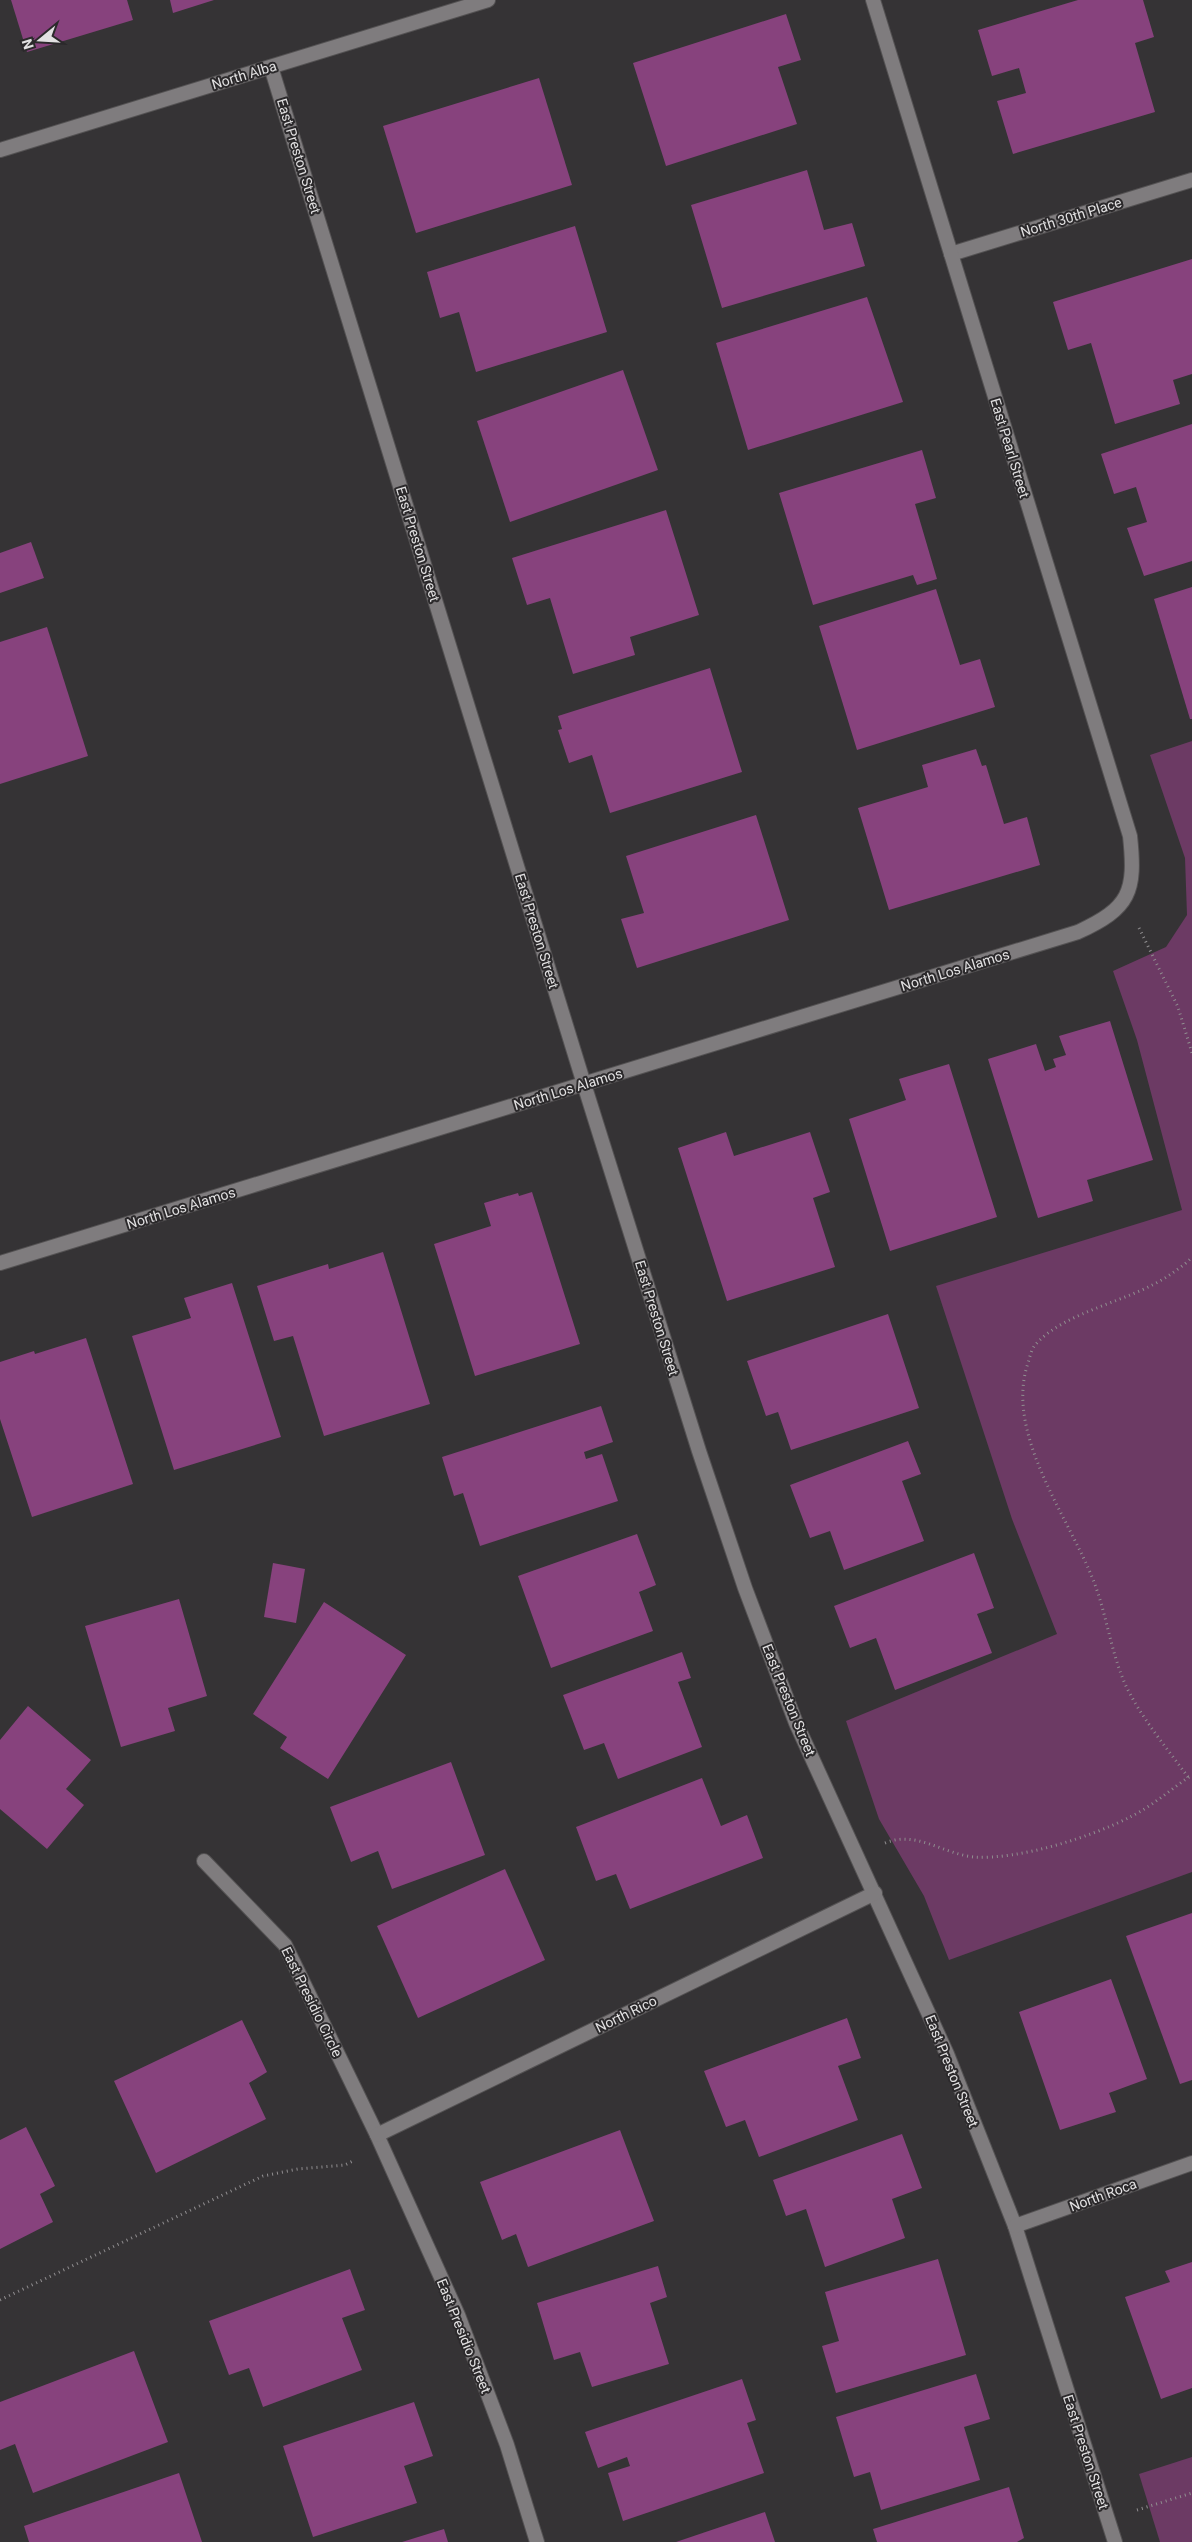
<svg xmlns="http://www.w3.org/2000/svg" width="1192" height="2542" font-family="Roboto,sans-serif">
<style>
.green{fill:#6c3a64}
.building{fill:#87427d}
.lines{fill:none;stroke-linecap:round;stroke-linejoin:round}
.minor-casing{stroke:#545253;stroke-width:16}
.path{stroke:#908e90;stroke-width:3;stroke-dasharray:1 4;stroke-linecap:butt}
.minor{stroke:#7f7c7e;stroke-width:14}
.labels{text-anchor:middle;stroke-width:4;stroke-linejoin:round;paint-order:stroke}
.street-label{font-size:14px;fill:#e2e1e2;stroke:#2b292b}
</style>
<rect width="100%" height="100%" fill="#353335"/>
<!-- green -->
<g class="green">
<polygon points="1192,741 1192,1872 949,1960 924,1896 879,1819 846,1721 1057,1634 1012,1519 936,1286 1182,1210 1137,1040 1113,971 1166,947 1187,915 1185,858 1150,755"/>
<polygon points="1192,2457 1192,2542 1160,2542 1139,2474"/>
</g>
<!-- building -->
<g class="building">
<polygon points="11,0 127,0 133,20 27,52"/>
<polygon points="170,0 214,0 173,13"/>
<polygon points="1078,0 1143,0 1154,37 1135,43 1155,112 1013,154 997,101 1026,93 1019,68 992,76 978,30"/>
<polygon points="786,14 801,60 778,67 797,124 666,166 633,63"/>
<polygon points="539,78 572,185 416,233 383,126"/>
<polygon points="807,170 824,230 852,223 865,266 722,308 691,205"/>
<polygon points="575,226 607,332 476,372 459,312 440,318 427,272"/>
<polygon points="1192,259 1192,374 1173,380 1180,404 1115,424 1091,343 1068,350 1053,302"/>
<polygon points="867,297 903,402 748,450 716,343"/>
<polygon points="623,370 658,470 510,522 477,421"/>
<polygon points="1192,424 1192,561 1144,576 1127,528 1147,522 1136,487 1114,494 1101,454"/>
<polygon points="922,450 936,498 915,504 937,579 917,585 913,575 813,605 779,493"/>
<polygon points="666,510 699,615 630,637 635,655 573,674 550,598 527,605 512,558"/>
<polygon points="31,542 44,578 0,593 0,553"/>
<polygon points="1192,587 1192,719 1190,719 1154,599"/>
<polygon points="936,589 960,665 980,659 995,707 857,750 819,626"/>
<polygon points="47,627 88,756 0,784 0,642"/>
<polygon points="710,668 742,772 610,813 592,755 569,763 558,730 562,729 558,716"/>
<polygon points="976,749 982,766 986,765 1004,824 1027,817 1040,865 889,910 858,808 928,787 922,765"/>
<polygon points="756,815 789,920 637,968 621,919 644,913 626,856"/>
<polygon points="1110,1021 1153,1160 1087,1180 1093,1201 1038,1218 988,1059 1036,1044 1045,1071 1056,1067 1053,1059 1066,1055 1059,1036"/>
<polygon points="949,1064 997,1217 890,1251 849,1119 906,1100 899,1079"/>
<polygon points="726,1132 734,1156 810,1132 830,1192 813,1198 835,1267 727,1301 678,1148"/>
<polygon points="532,1192 580,1344 475,1376 434,1244 491,1226 484,1203 518,1193 519,1196"/>
<polygon points="383,1252 430,1404 324,1436 293,1336 274,1341 257,1286 328,1264 329,1269"/>
<polygon points="232,1283 281,1437 174,1470 132,1336 191,1318 184,1298"/>
<polygon points="888,1314 919,1408 791,1450 778,1412 766,1416 747,1361"/>
<polygon points="86,1338 133,1484 32,1517 0,1419 0,1362 34,1351 35,1354"/>
<polygon points="601,1406 613,1442 584,1452 586,1459 602,1454 618,1501 480,1546 463,1493 454,1496 442,1457"/>
<polygon points="908,1441 921,1474 902,1481 924,1541 844,1570 830,1531 810,1538 790,1485"/>
<polygon points="637,1534 656,1585 639,1592 653,1631 551,1668 518,1576"/>
<polygon points="974,1553 994,1608 977,1614 992,1653 895,1690 876,1638 850,1648 834,1606"/>
<polygon points="273,1563 305,1569 296,1623 264,1617"/>
<polygon points="179,1599 207,1696 168,1708 175,1731 121,1747 85,1626"/>
<polygon points="324,1602 406,1655 328,1779 280,1748 287,1737 253,1714"/>
<polygon points="682,1652 691,1678 678,1682 702,1747 618,1779 604,1743 584,1750 563,1695"/>
<polygon points="28,1706 91,1760 66,1789 84,1805 47,1849 0,1809 0,1740"/>
<polygon points="451,1762 485,1855 392,1889 378,1851 351,1862 330,1807"/>
<polygon points="702,1778 721,1826 747,1815 763,1858 630,1909 616,1874 596,1881 576,1827"/>
<polygon points="505,1869 545,1960 418,2018 377,1926"/>
<polygon points="1192,1913 1192,2080 1180,2084 1126,1936"/>
<polygon points="1111,1979 1147,2079 1109,2093 1116,2112 1060,2130 1019,2012"/>
<polygon points="847,2018 861,2058 838,2066 858,2120 759,2157 745,2120 726,2127 704,2071"/>
<polygon points="242,2020 267,2072 249,2083 266,2119 156,2173 114,2081"/>
<polygon points="26,2127 55,2186 40,2194 53,2222 0,2249 0,2140"/>
<polygon points="620,2130 654,2221 528,2267 516,2234 502,2240 480,2182"/>
<polygon points="902,2134 922,2188 892,2199 905,2238 825,2267 806,2209 786,2216 773,2180"/>
<polygon points="938,2259 966,2355 836,2393 822,2346 839,2341 825,2292"/>
<polygon points="1192,2262 1192,2388 1161,2399 1125,2297 1170,2282 1165,2271"/>
<polygon points="658,2266 667,2297 650,2303 669,2364 592,2387 580,2352 554,2360 537,2303"/>
<polygon points="350,2269 365,2310 342,2318 362,2370 263,2407 249,2368 229,2375 209,2321"/>
<polygon points="134,2351 168,2442 33,2493 15,2444 0,2450 0,2402"/>
<polygon points="976,2374 990,2419 964,2427 980,2480 881,2510 870,2472 854,2477 836,2417"/>
<polygon points="742,2379 756,2420 747,2423 764,2473 623,2521 608,2473 630,2466 627,2457 598,2468 585,2432"/>
<polygon points="414,2402 433,2456 404,2466 417,2503 313,2537 283,2446"/>
<polygon points="179,2473 202,2542 29,2542 24,2526"/>
<polygon points="1009,2487 1024,2538 1017,2542 877,2542 873,2529"/>
<polygon points="765,2512 775,2542 676,2542"/>
<polygon points="444,2529 448,2542 402,2542"/>
</g>
<g class="lines">
<defs>
<g id="minor">
<polyline points="271,67 584,1084 699,1451 745,1588 796,1723 947,2054 1015,2226 1115,2542"/>
<polyline points="0,150 488,0"/>
<polyline points="951,254 1192,180"/>
<path d="M0,1263L1078,932C1130,908 1136,892 1130,836L873,0"/>
<polyline points="204,1861 285,1945 377,2135 458,2315 507,2445 537,2542"/>
<polyline points="377,2135 875,1893"/>
<polyline points="1015,2226 1192,2163"/>
</g>
</defs>
<!-- minor casing -->
<use href="#minor" class="minor-casing"/>
<!-- path -->
<g class="path">
<polyline points="1139,928 1178,1007 1192,1053"/>
<path d="M1188,1777C1167,1748 1142,1719 1126,1686C1111,1653 1107,1616 1094,1582C1069,1517 1004,1434 1028,1363C1030,1357 1031,1350 1035,1345C1066,1310 1131,1302 1171,1274C1178,1269 1186,1264 1192,1257"/>
<path d="M885,1843C916,1830 943,1854 974,1857C1019,1860 1092,1837 1132,1816C1154,1805 1172,1788 1192,1775"/>
<polyline points="0,2300 263,2176 298,2169 345,2165 355,2160"/>
<polyline points="1137,2510 1192,2493"/>
</g>
<!-- minor -->
<use href="#minor" class="minor"/>
</g>
<g class="labels">
<!-- street labels -->
<g class="street-label">
<text transform="translate(244 75) rotate(-17)" y="5">North Alba</text>
<text transform="translate(299 156) rotate(73)" y="5">East Preston Street</text>
<text transform="translate(1071 217) rotate(-17)" y="5">North 30th Place</text>
<text transform="translate(1010 448) rotate(73)" y="5">East Pearl Street</text>
<text transform="translate(418 544) rotate(73)" y="5">East Preston Street</text>
<text transform="translate(537 931) rotate(73)" y="5">East Preston Street</text>
<text transform="translate(955 970) rotate(-17)" y="5">North Los Alamos</text>
<text transform="translate(568 1089) rotate(-17)" y="5">North Los Alamos</text>
<text transform="translate(181 1208) rotate(-17)" y="5">North Los Alamos</text>
<text transform="translate(657 1318) rotate(73)" y="5">East Preston Street</text>
<text transform="translate(789 1700) rotate(68)" y="5">East Preston Street</text>
<text transform="translate(312 2002) rotate(64)" y="5">East Presidio Circle</text>
<text transform="translate(626 2014) rotate(-26)" y="5">North Rico</text>
<text transform="translate(952 2071) rotate(68)" y="5">East Preston Street</text>
<text transform="translate(1103 2195) rotate(-20)" y="5">North Roca</text>
<text transform="translate(464 2336) rotate(68)" y="5">East Presidio Street</text>
<text transform="translate(1086 2452) rotate(72)" y="5">East Preston Street</text>
</g>
</g>
<!-- north arrow -->
<g transform="translate(40 40) rotate(252)" stroke="#2b292b" stroke-width="4" paint-order="stroke">
<path d="M0-4L9 19L0 12L-9 19Z" fill="#e2e1e2"/>
<text y="-8" font-size="14" font-weight="bold" text-anchor="middle" fill="#e2e1e2">N</text>
</g>
</svg>
